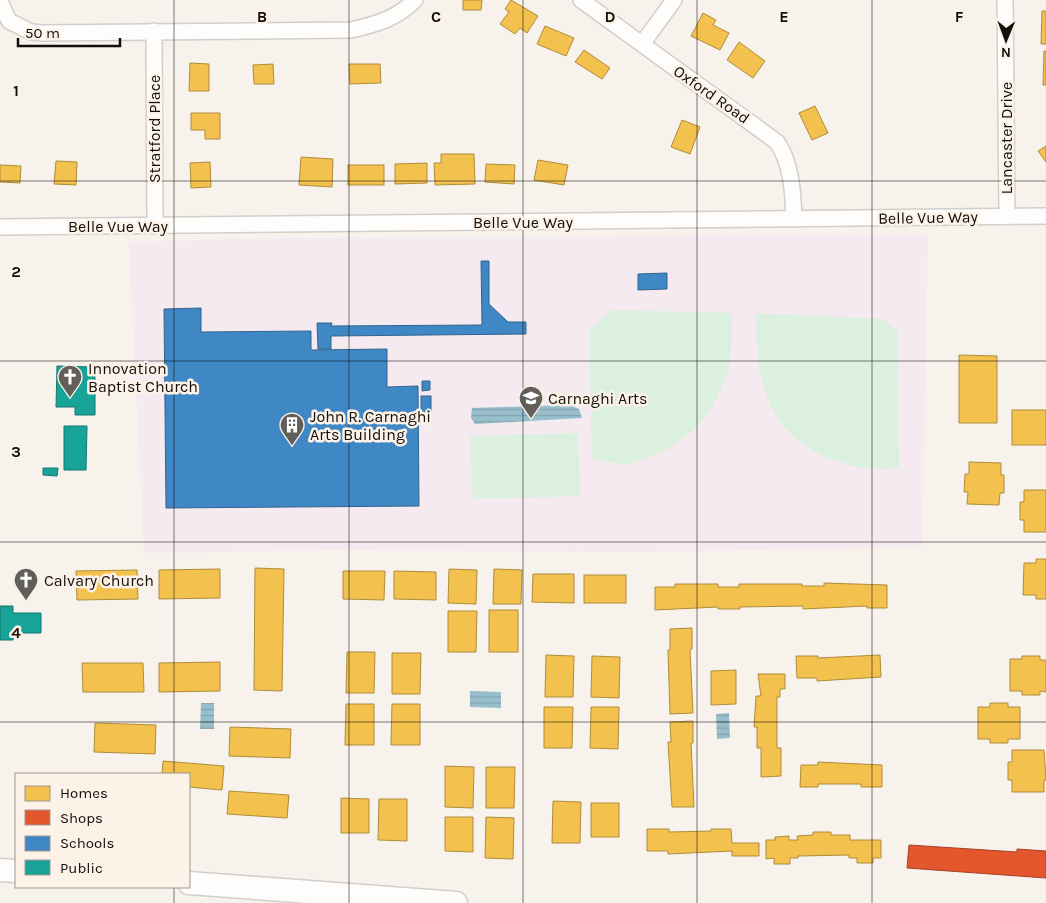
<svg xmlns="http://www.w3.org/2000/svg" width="1046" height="903" font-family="Karla,sans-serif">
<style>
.education{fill:#f6eaf1}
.grass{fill:#dbf0de}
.water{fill:url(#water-rules)}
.homes{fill:#f2c14e;stroke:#af8c3a}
.shops{fill:#e4572e;stroke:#a54124}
.schools{fill:#3f88c5;stroke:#32648d}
.public{fill:#17a398;stroke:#16776e}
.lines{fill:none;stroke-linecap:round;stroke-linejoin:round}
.street-casing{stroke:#d2cec9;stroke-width:18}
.secondary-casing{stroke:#d2cec9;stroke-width:25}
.street{stroke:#fefdfc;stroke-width:15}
.secondary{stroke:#fefdfc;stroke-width:22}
.grid{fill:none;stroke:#120f0b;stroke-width:1;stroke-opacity:0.55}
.labels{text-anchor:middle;stroke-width:5;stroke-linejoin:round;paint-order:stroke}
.street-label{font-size:16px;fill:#120f0b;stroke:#fcf2e7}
.poi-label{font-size:16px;fill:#120f0b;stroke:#fcf2e7;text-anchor:start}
.grid-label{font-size:16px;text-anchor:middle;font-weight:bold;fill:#120f0b;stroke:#fcf2e7;stroke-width:5;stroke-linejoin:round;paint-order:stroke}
</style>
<defs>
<pattern id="water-rules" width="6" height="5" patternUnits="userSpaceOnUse" patternTransform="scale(1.25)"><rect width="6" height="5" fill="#98bfcc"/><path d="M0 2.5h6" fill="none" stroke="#82a3ae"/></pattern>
</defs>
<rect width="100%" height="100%" fill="#f7f2ec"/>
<!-- education -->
<polygon class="education" points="832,235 928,235 922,547 636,552 334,550 144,553 129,242 275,238"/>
<!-- grass -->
<g class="grass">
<polygon points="612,310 732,313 731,352 727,376 709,413 691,433 663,452 627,465 592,459 589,330"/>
<path d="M756,313L883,319L898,331L899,466C885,473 861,468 847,464C767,442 756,385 756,313Z"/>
<polygon points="578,433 580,496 473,499 470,436"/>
</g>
<!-- water -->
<g class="water">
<polygon points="570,405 579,409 582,418 475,424 471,418 472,408"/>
<polygon points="470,691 501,692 501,708 470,707"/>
<polygon points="201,703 214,703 214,729 200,729"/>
<polygon points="729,713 730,738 717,739 716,714"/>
</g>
<!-- homes -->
<g class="homes">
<polygon points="463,0 482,0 481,10 463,10"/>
<polygon points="511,0 538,16 527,33 520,28 515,34 500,24 509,12 505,9"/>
<polygon points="1042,11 1046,11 1046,44 1041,44"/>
<polygon points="703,13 716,20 713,25 729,33 720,50 691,36"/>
<polygon points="545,26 574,38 566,56 537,44"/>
<polygon points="739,42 765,61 753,78 727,60"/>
<polygon points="584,50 610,68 602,79 575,62"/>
<polygon points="1044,51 1046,51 1046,85 1043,85"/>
<polygon points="190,63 209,64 209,91 189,91"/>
<polygon points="273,64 274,84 254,84 253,65"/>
<polygon points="349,64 380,64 381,83 350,84"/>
<polygon points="815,106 828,133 812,140 799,113"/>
<polygon points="191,113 220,113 220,139 205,139 205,130 191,130"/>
<polygon points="682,120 700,127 690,154 671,147"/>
<polygon points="1046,146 1046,162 1038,151"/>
<polygon points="441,154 474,154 475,184 435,185 434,163 441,163"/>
<polygon points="301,157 333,159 332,187 299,185"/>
<polygon points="538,160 568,165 564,185 534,180"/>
<polygon points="56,161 77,162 76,185 54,184"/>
<polygon points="210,162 211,187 191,188 190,163"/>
<polygon points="427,163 427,183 395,184 395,164"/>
<polygon points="486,164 515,165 514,184 485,182"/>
<polygon points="0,165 21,166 20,183 0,182"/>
<rect x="348" y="165" width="36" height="20"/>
<polygon points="959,355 997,356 997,423 959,423"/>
<rect x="1012" y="410" width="34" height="35"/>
<polygon points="969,462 1001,463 1001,475 1004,475 1004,493 1000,493 999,505 967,504 968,492 964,492 965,474 969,474"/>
<polygon points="1024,490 1046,490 1046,532 1024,532 1024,520 1020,520 1020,502 1024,502"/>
<polygon points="1036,559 1046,559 1046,599 1036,599 1036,595 1023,595 1024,563 1036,563"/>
<polygon points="255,568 284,569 282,691 254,690"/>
<polygon points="220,569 220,598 159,599 159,570"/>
<polygon points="449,569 477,570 476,604 448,603"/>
<polygon points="494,569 522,570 521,604 493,604"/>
<polygon points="137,570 138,599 77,600 76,571"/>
<polygon points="343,571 385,571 384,600 343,599"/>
<polygon points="394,571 436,572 436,600 394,599"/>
<polygon points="533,574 574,574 574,603 532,602"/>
<rect x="584" y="575" width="42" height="28"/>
<polygon points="824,583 887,585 887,608 867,608 867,606 803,609 803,606 740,607 740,609 718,609 718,607 655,610 655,587 675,587 675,584 718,584 718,587 739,587 739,584 802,584 802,586 824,586"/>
<rect x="489" y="610" width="29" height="42"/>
<polygon points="448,611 477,611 476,652 448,652"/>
<polygon points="692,628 692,649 690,650 693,713 670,714 668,650 670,650 670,629"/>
<polygon points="347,652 375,652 374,693 346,693"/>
<polygon points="392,653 421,653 420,694 392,694"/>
<polygon points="546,655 574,656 573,697 545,697"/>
<polygon points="880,655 881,677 817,681 817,678 797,678 796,656 818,656 818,658"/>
<polygon points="592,656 620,657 619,698 591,697"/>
<polygon points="1022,656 1040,656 1040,660 1046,660 1046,692 1040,691 1040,695 1022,695 1022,691 1010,691 1010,659 1022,659"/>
<polygon points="220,662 220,691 159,692 159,663"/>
<polygon points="82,663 143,663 144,692 83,692"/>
<polygon points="736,670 736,704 711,705 711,671"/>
<polygon points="758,674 785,674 785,689 780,689 780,697 777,697 777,748 781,748 781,776 761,777 761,748 757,748 757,727 754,727 756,696 761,696"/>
<polygon points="990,703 1008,703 1008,707 1020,707 1020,739 1008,739 1008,743 990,743 990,739 978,739 978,707 990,707"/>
<polygon points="346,704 374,704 374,745 345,745"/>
<polygon points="392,704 420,704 420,745 391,745"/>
<polygon points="544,707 573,707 572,748 544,748"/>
<polygon points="591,707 619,707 618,749 590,748"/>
<polygon points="693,721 693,743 691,743 694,807 672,807 668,742 671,742 670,722"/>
<polygon points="95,723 156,725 155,754 94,752"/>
<polygon points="230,727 291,729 290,758 229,756"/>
<polygon points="1012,750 1044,750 1046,780 1044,780 1044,792 1012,792 1012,780 1008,780 1008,762 1012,762"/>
<polygon points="163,761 224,766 222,790 189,787 189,774 162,774"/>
<polygon points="818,762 882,765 882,787 861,787 861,784 818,784 818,787 800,787 801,765 818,765"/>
<polygon points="445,766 474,767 473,808 445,807"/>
<polygon points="486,767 515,767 514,808 486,808"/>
<polygon points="229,791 289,795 287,818 227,814"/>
<polygon points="341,798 369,799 369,833 341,833"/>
<polygon points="379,799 407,799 407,841 378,840"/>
<polygon points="553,801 581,802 580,843 552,843"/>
<rect x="591" y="803" width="28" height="34"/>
<polygon points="445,817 473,817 473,852 445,851"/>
<polygon points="486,817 514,818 513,859 485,858"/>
<polygon points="647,829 669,829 669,832 711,831 711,829 731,829 732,843 759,843 759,856 732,856 732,851 668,854 668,851 647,851"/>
<polygon points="813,832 831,832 831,835 850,835 850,840 881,840 881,858 873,858 873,863 857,863 857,858 849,858 849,855 798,856 798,858 790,858 790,864 774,864 774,858 766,859 766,840 775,840 775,837 789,836 789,840 798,840 797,836 813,835"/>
</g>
<!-- shops -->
<polygon class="shops" points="909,845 1017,852 1017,849 1046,851 1046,878 907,868"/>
<!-- schools -->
<g class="schools">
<polygon points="481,261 489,261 489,304 508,322 526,322 526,334 331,336 331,349 318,349 317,323 332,323 331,326 482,325"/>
<polygon points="667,273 667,289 638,290 638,274"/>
<polygon points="201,308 201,332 311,331 311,350 387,349 387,387 418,386 419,506 166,508 164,309"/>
<polygon points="422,381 430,381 430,390 422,391"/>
<rect x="421" y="396" width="10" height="16"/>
</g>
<!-- public -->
<g class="public">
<polygon points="57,366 95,367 95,415 75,415 75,407 56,407"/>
<polygon points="64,426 87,426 86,470 64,470"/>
<polygon points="43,468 58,468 57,476 43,475"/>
<polygon points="0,606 13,606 13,613 41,613 41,633 14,633 13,640 0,640"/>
</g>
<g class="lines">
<defs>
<g id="street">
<path d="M581,0L777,142C792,164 793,193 794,219"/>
<polyline points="1005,0 1007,216"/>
<path d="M0,1L9,21L31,32L42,33L351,30C377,24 396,19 415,0"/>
<polyline points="154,31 155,226"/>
<polyline points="642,44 674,0"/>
<polyline points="0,227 1046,216"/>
</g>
<g id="secondary">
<polyline points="0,870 16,871"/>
<polyline points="189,883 456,903"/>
</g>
</defs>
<!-- street casing -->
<use href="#street" class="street-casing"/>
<!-- secondary casing -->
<use href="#secondary" class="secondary-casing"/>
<!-- street -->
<use href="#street" class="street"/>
<!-- secondary -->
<use href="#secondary" class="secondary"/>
</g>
<!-- grid -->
<path class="grid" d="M174,0V774M349,0V903M523,0V903M697,0V903M872,0V903M0,181H1046M0,361H1046M0,542H1046M0,722H1046M174,887V903"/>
<!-- icons -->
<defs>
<symbol id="church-pin" viewBox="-11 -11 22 30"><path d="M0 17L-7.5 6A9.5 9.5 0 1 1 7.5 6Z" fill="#625e5a" stroke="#fcf2e7"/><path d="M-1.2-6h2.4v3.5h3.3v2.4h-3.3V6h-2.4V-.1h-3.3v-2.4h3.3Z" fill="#fff"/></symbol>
<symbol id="university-pin" viewBox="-11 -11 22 30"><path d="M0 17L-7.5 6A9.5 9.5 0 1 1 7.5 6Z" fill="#625e5a" stroke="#fcf2e7"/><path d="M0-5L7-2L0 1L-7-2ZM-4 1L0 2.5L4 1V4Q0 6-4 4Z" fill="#fff"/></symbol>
<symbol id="building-pin" viewBox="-11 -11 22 30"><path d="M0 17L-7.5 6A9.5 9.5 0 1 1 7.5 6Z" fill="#625e5a" stroke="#fcf2e7"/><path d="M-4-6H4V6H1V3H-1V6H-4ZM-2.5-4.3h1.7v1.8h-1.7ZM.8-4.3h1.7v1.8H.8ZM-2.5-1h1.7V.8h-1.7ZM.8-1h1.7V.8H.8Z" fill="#fff"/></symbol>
</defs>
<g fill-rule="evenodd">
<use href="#church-pin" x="56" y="363" width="28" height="38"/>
<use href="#university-pin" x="517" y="384" width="28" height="38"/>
<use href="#building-pin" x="278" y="411" width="28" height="38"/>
<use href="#church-pin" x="12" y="566" width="28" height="38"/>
</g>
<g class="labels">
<!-- street labels -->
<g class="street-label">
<text transform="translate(712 94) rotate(35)" y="6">Oxford Road</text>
<text transform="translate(154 129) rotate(-90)" y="6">Stratford Place</text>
<text transform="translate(1006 138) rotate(-90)" y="6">Lancaster Drive</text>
<text transform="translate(928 217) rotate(-1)" y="6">Belle Vue Way</text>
<text x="523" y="228">Belle Vue Way</text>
<text x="118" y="232">Belle Vue Way</text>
</g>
<!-- poi labels -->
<g class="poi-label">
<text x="88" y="374">Innovation<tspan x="88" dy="18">Baptist Church</tspan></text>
<text x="548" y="404">Carnaghi Arts</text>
<text x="310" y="422">John R. Carnaghi<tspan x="310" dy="18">Arts Building</tspan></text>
<text x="44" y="586">Calvary Church</text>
</g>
</g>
<g class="grid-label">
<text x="262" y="22">B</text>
<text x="436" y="22">C</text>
<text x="610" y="22">D</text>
<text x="784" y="22">E</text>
<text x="959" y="22">F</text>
<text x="16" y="96">1</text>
<text x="16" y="277">2</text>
<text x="16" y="457">3</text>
<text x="16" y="638">4</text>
</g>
<!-- legend -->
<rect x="15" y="773" width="175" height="115" fill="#fcf2e7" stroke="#9e978f"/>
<rect x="25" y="786" width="25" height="15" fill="#f2c14e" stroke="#9e978f"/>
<text x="60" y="798" font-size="15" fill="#120f0b">Homes</text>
<rect x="25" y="810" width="25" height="15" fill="#e4572e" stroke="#9e978f"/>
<text x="60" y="823" font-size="15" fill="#120f0b">Shops</text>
<rect x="25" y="836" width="25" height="15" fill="#3f88c5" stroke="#9e978f"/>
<text x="60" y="848" font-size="15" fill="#120f0b">Schools</text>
<rect x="25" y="860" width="25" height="15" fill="#17a398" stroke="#9e978f"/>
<text x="60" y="873" font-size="15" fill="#120f0b">Public</text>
<!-- north arrow -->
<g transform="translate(1006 40) rotate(181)" stroke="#fcf2e7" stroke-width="4" paint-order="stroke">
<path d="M0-4L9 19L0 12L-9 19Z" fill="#120f0b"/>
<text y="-8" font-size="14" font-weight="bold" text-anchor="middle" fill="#120f0b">N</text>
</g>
<!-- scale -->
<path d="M18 38v8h102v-8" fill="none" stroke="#120f0b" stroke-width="2.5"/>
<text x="25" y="38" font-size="15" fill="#120f0b" stroke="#fcf2e7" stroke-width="4" paint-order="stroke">50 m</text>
</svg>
